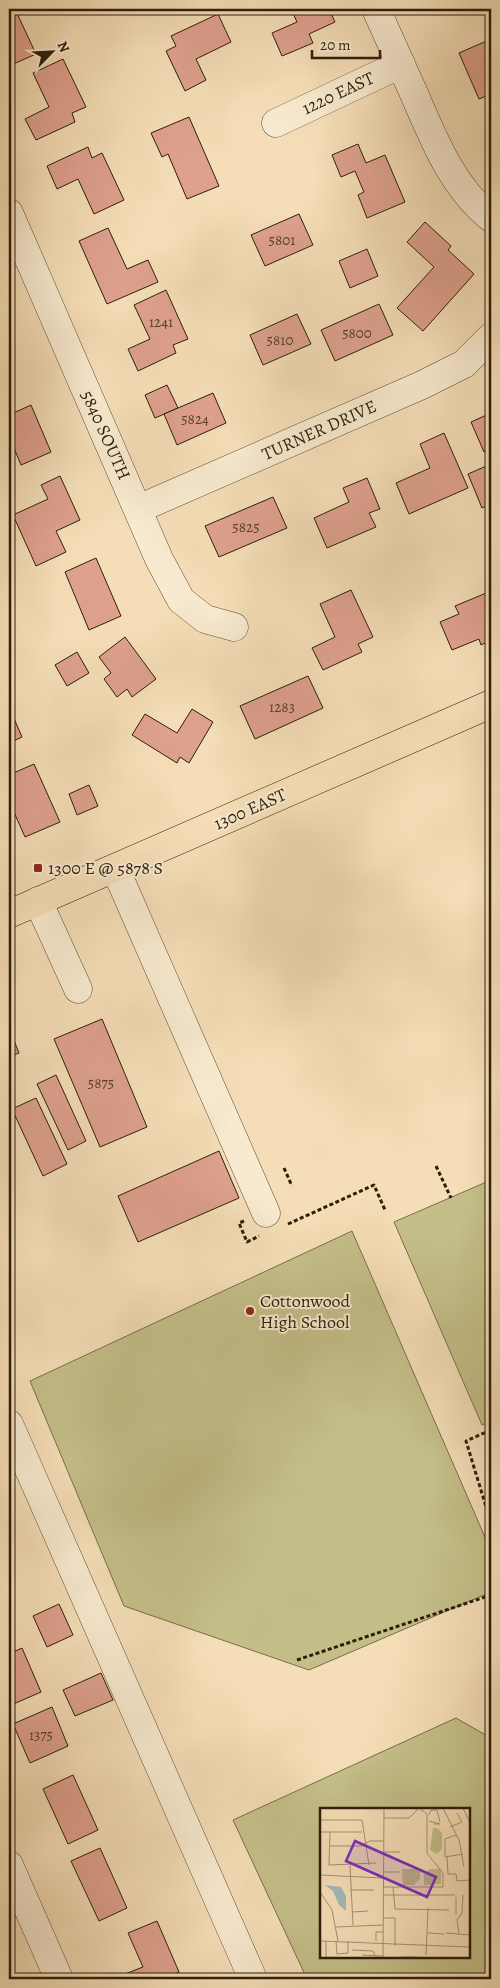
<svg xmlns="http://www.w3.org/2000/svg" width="500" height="1988" font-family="Alegreya,serif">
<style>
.green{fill:#c4bf89;stroke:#786e4a;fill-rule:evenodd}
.building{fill:#dea18e;stroke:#2d1e0a}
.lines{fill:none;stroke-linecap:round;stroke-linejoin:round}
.minor-casing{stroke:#5f4e35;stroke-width:29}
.major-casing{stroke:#2d1e0a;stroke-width:29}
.path{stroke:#2d1e0a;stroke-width:3;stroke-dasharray:4 2.5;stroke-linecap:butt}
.minor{stroke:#f8ead0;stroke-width:28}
.major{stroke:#f5deb7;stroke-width:28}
.poi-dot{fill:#8f2418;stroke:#f8ead0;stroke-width:2}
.labels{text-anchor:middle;stroke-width:4;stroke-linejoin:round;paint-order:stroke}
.number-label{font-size:15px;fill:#593f2b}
.street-label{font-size:18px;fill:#2d1e0a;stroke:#f8ead0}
.poi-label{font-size:18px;fill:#2d1e0a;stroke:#f8ead0;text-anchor:start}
.inset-road{fill:none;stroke:#a59172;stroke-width:1}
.view{fill:#7b2cbf;fill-opacity:0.15;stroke:#7b2cbf;stroke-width:2.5}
.inset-edge{fill:none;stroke:#2d1e0a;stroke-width:2.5}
</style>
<rect width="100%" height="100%" fill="#f5deb7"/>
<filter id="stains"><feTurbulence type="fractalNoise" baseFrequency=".004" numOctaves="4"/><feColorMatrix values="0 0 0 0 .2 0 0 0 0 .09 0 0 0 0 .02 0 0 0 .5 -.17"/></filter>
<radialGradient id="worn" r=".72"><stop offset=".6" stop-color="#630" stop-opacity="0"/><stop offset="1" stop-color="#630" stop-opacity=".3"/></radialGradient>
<!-- green -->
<g class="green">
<polygon points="491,1180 491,1421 482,1425 394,1222"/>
<polygon points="352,1231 491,1551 491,1592 309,1670 124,1606 30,1381"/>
<path d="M456,1718L491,1738V1979H307L233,1820ZM321,1809H469V1957H321Z"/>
</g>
<!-- building -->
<g class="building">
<polygon points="9,9 15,9 36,54 9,66"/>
<polygon points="291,9 329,9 335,22 309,34 313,43 282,56 272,33 297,22"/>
<polygon points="218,14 231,42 196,59 206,80 185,91 166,51 176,46 171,36"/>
<polygon points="491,19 491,36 485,22"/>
<polygon points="489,40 491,46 491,94 479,99 459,53"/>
<polygon points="63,59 86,107 72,113 75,122 36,140 25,119 49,107 33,73"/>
<polygon points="189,117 219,186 187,199 168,154 162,157 151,133"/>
<polygon points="358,144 366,163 385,155 405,202 367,218 358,195 364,192 355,171 341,177 332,155"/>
<polygon points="88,147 92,158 102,153 124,200 94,214 78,179 57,189 47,166"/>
<polygon points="299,214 313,245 265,266 251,235"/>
<polygon points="425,222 451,246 448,250 474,274 423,331 397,308 434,267 407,242"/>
<polygon points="108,228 127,269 148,260 158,282 107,304 79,241"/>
<polygon points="367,249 378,276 350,288 339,261"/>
<polygon points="166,290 188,339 173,345 176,353 138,371 128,349 150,339 134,305"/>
<polygon points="379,304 393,335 335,361 321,330"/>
<polygon points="297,314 311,344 263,365 250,335"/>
<polygon points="167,385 178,408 155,418 145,395"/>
<polygon points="213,393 226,423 177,445 164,414"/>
<polygon points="31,405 51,452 21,465 9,436 9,415"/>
<polygon points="491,413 491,448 484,452 471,422"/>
<polygon points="444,433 468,488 409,514 396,483 430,468 420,444"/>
<polygon points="491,464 491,504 482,508 468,474"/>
<polygon points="60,476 80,520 56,531 66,552 36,566 13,515 48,499 41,485"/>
<polygon points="367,478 380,509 369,513 376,527 327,548 314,518 349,502 343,488"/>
<polygon points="273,497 287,528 219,557 205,526"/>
<polygon points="96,558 121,616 89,630 65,572"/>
<polygon points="351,590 373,637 358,644 362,652 323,670 312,648 335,637 320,604"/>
<polygon points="491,591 491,640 481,645 479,639 452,650 440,622 459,614 455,606"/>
<polygon points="125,637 156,679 132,697 127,689 117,697 104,679 111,673 99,657"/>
<polygon points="77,652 89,673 67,686 55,665"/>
<polygon points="308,676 323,708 255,739 240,706"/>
<polygon points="9,707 22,737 9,743"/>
<polygon points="192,709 213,722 189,763 180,757 177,763 132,735 145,714 177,733"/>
<polygon points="34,764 60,822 25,837 9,801 9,775"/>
<polygon points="89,785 98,806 77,815 69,794"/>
<polygon points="102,1019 147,1127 100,1147 54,1039"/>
<polygon points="9,1028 19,1053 9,1057"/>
<polygon points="56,1075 86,1141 68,1150 37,1084"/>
<polygon points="36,1098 67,1164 43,1176 12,1109"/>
<polygon points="219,1151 239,1198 138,1242 118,1196"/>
<polygon points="59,1604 73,1635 47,1647 33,1616"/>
<polygon points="22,1648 41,1692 9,1706 9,1654"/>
<polygon points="101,1673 113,1700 75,1716 63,1690"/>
<polygon points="52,1707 68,1746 30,1763 13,1724"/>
<polygon points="73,1775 98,1830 68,1844 43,1789"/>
<polygon points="100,1848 127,1908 99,1921 71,1861"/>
<polygon points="157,1921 179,1972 162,1979 128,1979 125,1974 143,1967 128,1933"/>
</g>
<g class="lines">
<defs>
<g id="minor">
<path d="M376,9C389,38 402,67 415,96C434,140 453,188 491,218"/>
<polyline points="276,123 401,64"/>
<polyline points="9,213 159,559 181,600 205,619 234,627"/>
<polyline points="138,509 422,385 464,364 491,337"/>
<polyline points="115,868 266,1213"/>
<polyline points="38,901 78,989"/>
<polyline points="9,1424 253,1979"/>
<polyline points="9,1865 59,1979"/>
</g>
<polyline id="major" points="9,914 491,704"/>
</defs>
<!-- minor casing -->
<use href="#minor" class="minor-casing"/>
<!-- major casing -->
<use href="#major" class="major-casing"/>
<!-- path -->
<g class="path">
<polyline points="436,1166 451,1198"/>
<polyline points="284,1168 292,1186"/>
<polyline points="244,1221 239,1223 247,1242 259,1236"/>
<polyline points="288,1224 374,1185 385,1210"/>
<polyline points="491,1430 466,1441 491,1523"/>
<polyline points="297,1660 491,1595"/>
</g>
<!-- minor -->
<use href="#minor" class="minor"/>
<!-- major -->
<use href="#major" class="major"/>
</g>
<!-- markers -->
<g class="poi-dot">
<rect x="33" y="863" width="10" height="10" rx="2.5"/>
<circle cx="250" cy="1311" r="5"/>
</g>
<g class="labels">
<!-- number labels -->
<g class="number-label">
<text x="282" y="245">5801</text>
<text x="161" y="327">1241</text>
<text x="357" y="338">5800</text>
<text x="280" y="345">5810</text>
<text x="195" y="424">5824</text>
<text x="246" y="532">5825</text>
<text x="282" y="712">1283</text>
<text x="101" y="1088">5875</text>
<text x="41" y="1740">1375</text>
</g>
<!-- street labels -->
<g class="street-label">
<text transform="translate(338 93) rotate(-25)" y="6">1220 EAST</text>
<text transform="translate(319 430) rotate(-24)" y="6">TURNER DRIVE</text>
<text transform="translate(106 435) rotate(66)" y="6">5840 SOUTH</text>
<text transform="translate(250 809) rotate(-24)" y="6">1300 EAST</text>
</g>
<!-- poi labels -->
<g class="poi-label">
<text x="48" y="874">1300 E @ 5878 S</text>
<text x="260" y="1307">Cottonwood<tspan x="260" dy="21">High School</tspan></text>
</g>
</g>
<!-- overview -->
<g transform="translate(320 1808)">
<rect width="150" height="150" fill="#f5deb7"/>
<path d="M113,20H117L122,25V41L117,46L110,42ZM82,61H100V71L94,77H83ZM110,61H121V76L104,77V66Z" fill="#c4bf89"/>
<path d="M5,77L21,79L26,88V103L19,97L13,83Z" fill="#a2b9bb"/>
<path class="inset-road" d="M123,0L139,32L144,59M143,0L150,15M109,7L111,2H117L120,14M64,10H89L99,0M0,12H42M42,12L49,57M109,13L120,16H114M130,19L142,14L137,5M0,24H42M10,24L9,57L56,55M136,27L125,31V49L143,46M9,38H41L50,33H63M63,44H80M127,49L128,66H136L137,73L150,72M30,57L33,117M63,64H80M0,67L63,70M63,79H123V65L107,45V6L99,0M73,79L75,101L129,102M30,82H54M0,84L12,102L18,133M64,87H135M136,89V106M32,104L48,103M63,110H75V138M16,119L63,117M108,125L124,126M126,125L150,127M139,125L137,112L142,105L143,87M0,133L150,139M6,133V150M16,133L17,146L28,145V133M56,133V124H63M32,142L53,143L55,147M42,147L63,148M106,147L108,100M81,149H97M63,150L64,0"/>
<path class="view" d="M35,33L116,69L107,89L26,53Z"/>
<rect width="150" height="150" class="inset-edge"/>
</g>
<!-- margin -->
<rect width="500" height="1988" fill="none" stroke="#f5deb7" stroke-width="30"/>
<rect x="10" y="10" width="480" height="1968" fill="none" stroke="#2d1e0a" stroke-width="2.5"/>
<rect x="15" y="15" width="470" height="1958" fill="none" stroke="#2d1e0a"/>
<!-- north arrow -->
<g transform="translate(52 52) rotate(66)" stroke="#f8ead0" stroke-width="4" paint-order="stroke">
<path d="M0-4L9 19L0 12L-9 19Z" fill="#2d1e0a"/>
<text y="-8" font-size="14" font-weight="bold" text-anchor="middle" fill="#2d1e0a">N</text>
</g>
<!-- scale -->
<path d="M312 50v8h68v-8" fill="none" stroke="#2d1e0a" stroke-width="2.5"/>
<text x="320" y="50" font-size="15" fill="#2d1e0a" stroke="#f8ead0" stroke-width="4" paint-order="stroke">20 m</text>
<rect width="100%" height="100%" filter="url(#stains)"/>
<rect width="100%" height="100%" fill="url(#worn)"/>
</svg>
